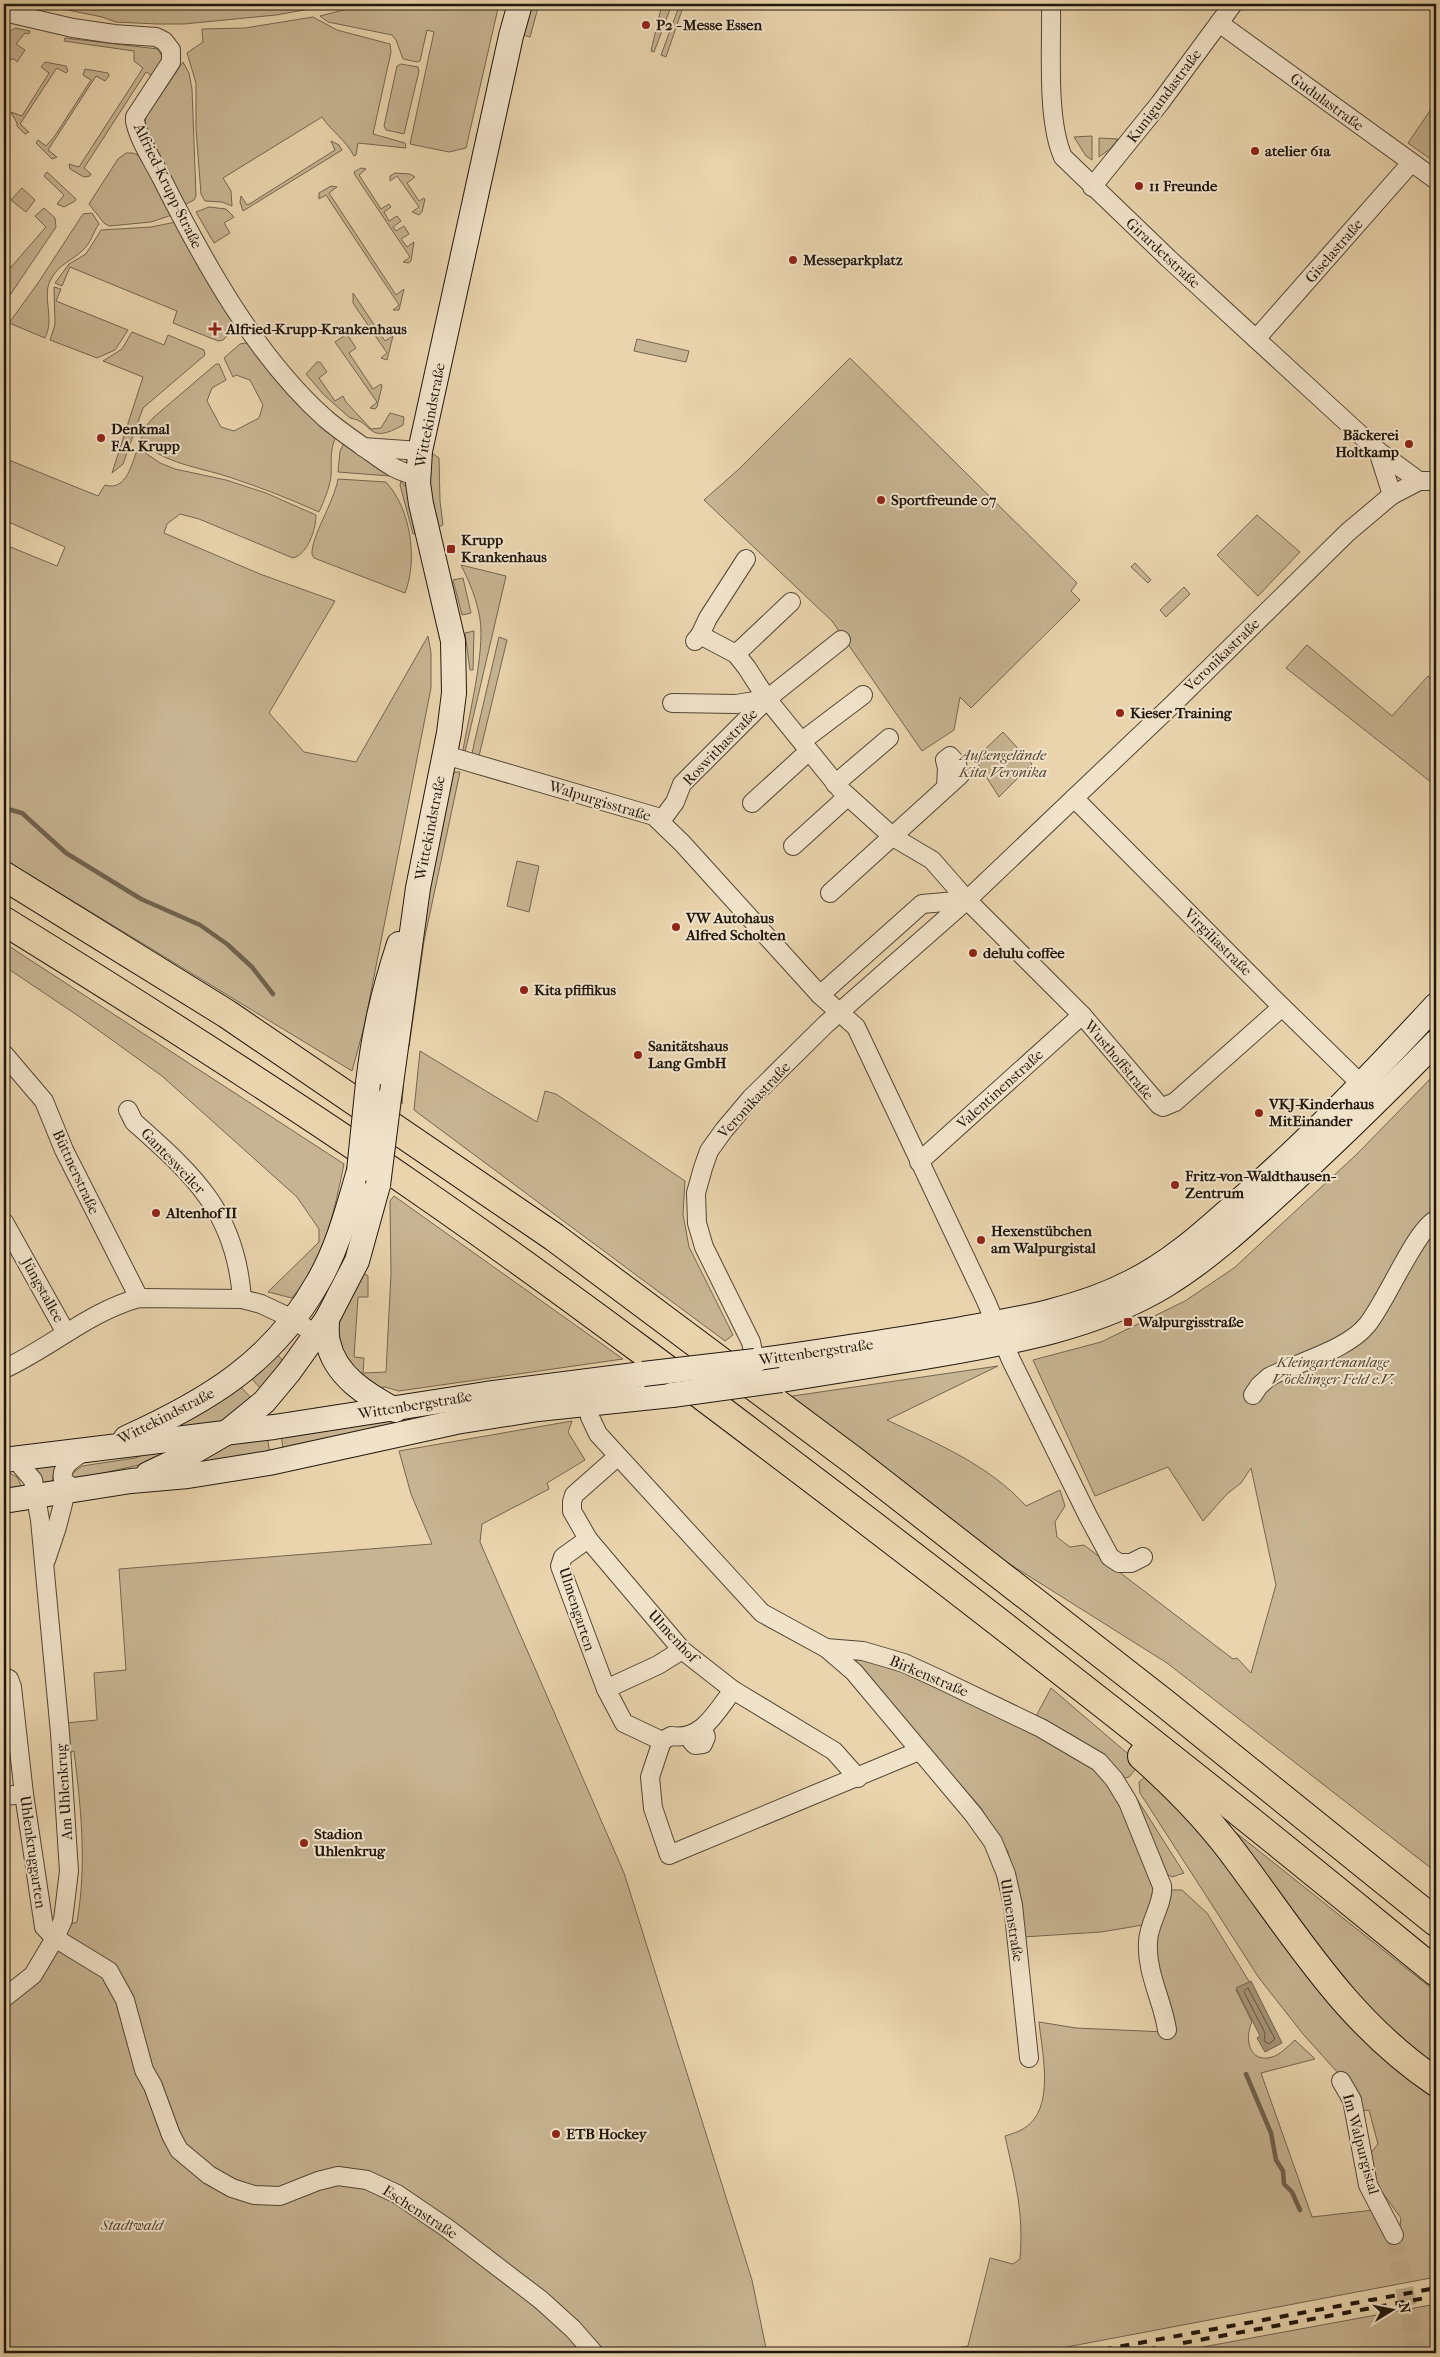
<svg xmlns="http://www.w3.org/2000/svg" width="1440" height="2357" font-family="'IM FELL French Canon',serif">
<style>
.green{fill:#c7b492;stroke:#746650}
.water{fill:#a59477;stroke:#70624d}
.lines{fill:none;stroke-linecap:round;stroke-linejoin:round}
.shore{stroke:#625642;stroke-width:1}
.stream{stroke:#70624d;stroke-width:4.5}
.street-tunnel{stroke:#c1ae8d;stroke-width:18;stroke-dasharray:18 9;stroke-linecap:butt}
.street-casing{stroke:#524635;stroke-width:20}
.secondary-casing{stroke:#20170d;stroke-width:26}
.highway-casing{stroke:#20170d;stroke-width:30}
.street{stroke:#f1e3ca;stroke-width:18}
.secondary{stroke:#f1e3ca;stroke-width:24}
.highway{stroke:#e9d4ad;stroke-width:28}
.rail{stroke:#20170d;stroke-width:4;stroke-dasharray:9 9;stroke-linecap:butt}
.secondary-bridge-casing{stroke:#20170d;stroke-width:26;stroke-linecap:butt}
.secondary-bridge{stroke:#f1e3ca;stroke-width:24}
.poi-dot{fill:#8f2418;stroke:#f1e3ca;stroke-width:2}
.labels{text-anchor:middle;stroke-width:4;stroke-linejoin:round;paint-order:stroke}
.poi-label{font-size:15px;font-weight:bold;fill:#20170d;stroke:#f1e3ca;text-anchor:start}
.street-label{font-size:15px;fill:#20170d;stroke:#f1e3ca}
.park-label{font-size:15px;font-style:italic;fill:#524635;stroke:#f1e3ca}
</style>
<rect width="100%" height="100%" fill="#e9d4ad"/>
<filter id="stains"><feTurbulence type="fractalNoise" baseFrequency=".004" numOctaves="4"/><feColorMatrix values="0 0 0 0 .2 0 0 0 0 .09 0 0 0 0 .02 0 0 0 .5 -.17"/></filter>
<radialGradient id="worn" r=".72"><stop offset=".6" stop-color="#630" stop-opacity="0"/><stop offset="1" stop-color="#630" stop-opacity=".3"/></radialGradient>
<!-- green -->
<g class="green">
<polygon points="39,4 338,4 276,15 184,24 157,24 116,22 102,17"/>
<polygon points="367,4 499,4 466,148 449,152 410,144 434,32 427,30 420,61 417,62 403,59 396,40 392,35 328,22 320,16"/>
<polygon points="528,4 539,4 530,37 520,34"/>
<polygon points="662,4 672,4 654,52 651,51"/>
<polygon points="680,4 684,4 666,57 661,55"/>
<path d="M313,17L337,30L390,44L391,52L373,134L405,143L406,148L358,143L356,155L354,156C344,138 333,133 322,117L223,178L231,191L232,206L222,202L205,201L201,194L196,129V83L187,53L203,42L202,29L245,28Z"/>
<polygon points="15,28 30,31 29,34 25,33 16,44 25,50 17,62 14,59 7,60 4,66 10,73 4,82 4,35"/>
<polygon points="65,38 158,49 163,58 155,77 146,72 84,168 91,174 90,176 84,177 70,169 69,164 79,167 143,68 134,61 134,51 64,41"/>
<polygon points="45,62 66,66 68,71 66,73 57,68 54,72 20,124 29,132 25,134 17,126 17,123 11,112 22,116 49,73 41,67"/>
<polygon points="183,62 189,73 192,89 196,196 194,200 184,205 145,125 146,117"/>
<polygon points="401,64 418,67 419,71 404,134 386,130 384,126 397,66"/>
<polygon points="85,69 108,73 109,76 105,81 96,76 48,150 57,157 52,159 36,143 38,140 46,146 54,137 91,80 83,75"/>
<polygon points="1436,102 1436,163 1408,143"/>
<polygon points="1092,136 1092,160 1086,156 1074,137"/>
<polygon points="1099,138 1118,139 1110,149 1099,157"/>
<polygon points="331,141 339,145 342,150 243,211 240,202 241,196 247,205 251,203 335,150"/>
<polygon points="126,153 133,153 140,156 172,215 151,222 109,226 104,223 89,204 118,159"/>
<polygon points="361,168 366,169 359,175 381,209 389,204 391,207 384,212 389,221 397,216 401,221 393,227 396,231 404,226 409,234 401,239 407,247 414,242 411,261 409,263 403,262 410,257 355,175 354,172"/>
<polygon points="47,172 76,199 75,201 64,207 57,204 64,195 44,176"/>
<polygon points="395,173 410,174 415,177 407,183 419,201 424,198 425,199 422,212 419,215 412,212 419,207 397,176 390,181 390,176"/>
<polygon points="331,186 337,187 329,193 396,295 404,289 399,310 393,310 399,305 326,195 319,199 319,193"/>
<polygon points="22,188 35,200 26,212 11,200"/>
<polygon points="209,207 226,209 234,217 224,223 230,233 214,243 196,212"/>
<polygon points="44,208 55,218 56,227 4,304 4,283 9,277 5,274 46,227 35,216"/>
<path d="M92,213L99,224C93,232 91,243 83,250C71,262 59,263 50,281C42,298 55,318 45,338L9,323L38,283L83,214Z"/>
<polygon points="176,222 196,262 233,320 234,329 223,340 218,341 173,323 177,311 70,267 62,286 55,283 69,264 86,254 101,230 151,227"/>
<polygon points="54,287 61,289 56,301 128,330 115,350 97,358 50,340 55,325"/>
<polygon points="353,293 385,341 393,336 387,360 381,358 387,353 353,303"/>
<polygon points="132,332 164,345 168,335 204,350 205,355 143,408 123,464 112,473 143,377 103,361 122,349"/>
<polygon points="347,334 356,348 349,353 373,389 381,384 382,386 377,407 375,409 370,408 377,402 335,342"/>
<polygon points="637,339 689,351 686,362 634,351"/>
<path d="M245,343L250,345L336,437C329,450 332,463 331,477C329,489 324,501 319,512C290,499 260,487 229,477C195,466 170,465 140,442L146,426L154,417L216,364H219L226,380L212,388L207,401L221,427L234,431L259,418L263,405L250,380L236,375L233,377L224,358L240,344Z"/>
<polygon points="850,358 1077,583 1071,591 1080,600 1075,605 971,708 960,697 954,730 922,751 832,621 704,500 739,469"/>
<path d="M317,362H320L327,372L319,378L335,401L343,396L346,402L371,429L381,428L390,413L404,417L403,425C366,446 375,422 350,418L324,395L306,374Z"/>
<polygon points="344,443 391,473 390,476 338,472 340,451"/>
<path d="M138,448L160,463L175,469L226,480L266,493L316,515C316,529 308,554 293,558L199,519L180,514L167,524L164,533L260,574L335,601L269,713L304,752L356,762L428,636L431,653V688L364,1027L352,1071L4,859V547L8,546L57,566L65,547L4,520V458L98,496L105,485C127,492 132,462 138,448Z"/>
<polygon points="429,451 439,458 440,501 443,525 438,527 430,488"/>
<path d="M338,479L386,482C411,509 418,560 405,593L314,558L312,554C311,537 334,502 338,479Z"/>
<polygon points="401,481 407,488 419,532 413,534 400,485"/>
<polygon points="1257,515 1300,552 1258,596 1217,555"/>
<polygon points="1135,563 1151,580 1148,583 1131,567"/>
<path d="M461,565L506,576L465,752L463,750C469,715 485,652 480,619C477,600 470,583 461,565Z"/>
<polygon points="463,578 471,613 462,615 453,580"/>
<polygon points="1184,587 1190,594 1166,617 1160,610"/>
<polygon points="474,631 473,670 470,670 465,633"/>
<polygon points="499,637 507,640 479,756 472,754 474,744"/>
<polygon points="1307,645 1392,716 1428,676 1436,685 1436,786 1286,668"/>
<polygon points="1003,732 1032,764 999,797 975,759"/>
<polygon points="455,772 460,772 424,941 409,1047 406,1049 402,1104 395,1098 407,1004 449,780"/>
<polygon points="517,861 539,866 529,912 507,906"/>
<path d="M4,943L344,1164C334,1212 325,1259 292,1298L268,1292L319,1242V1229L297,1197L162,1076L80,1017L4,966Z"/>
<polygon points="420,1051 537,1122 545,1091 556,1094 685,1181 683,1214 689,1247 733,1335 725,1341 414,1110"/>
<path d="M1436,1073V1872L1167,1663L962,1534L779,1398L998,1366L887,1420C936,1443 989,1465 1026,1506L1060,1490L1065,1506L1055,1522L1057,1537L1070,1547L1084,1545L1233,1659L1237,1658L1251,1673L1276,1585L1251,1468L1241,1483L1227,1494L1203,1521L1168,1467L1095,1496L1033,1360L1101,1342L1185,1301L1234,1268L1357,1154Z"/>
<path d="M394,1196L623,1359L399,1391L385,1387L371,1389C352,1374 332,1348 338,1322C342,1306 352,1290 358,1275L365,1274L368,1276V1297H358L354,1357L364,1358L363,1373L386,1372L391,1274L390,1201Z"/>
<polygon points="273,1356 279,1356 284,1363 263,1391 249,1376"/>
<polygon points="238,1384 254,1401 231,1421 177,1430 172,1427"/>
<polygon points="424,1414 425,1420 283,1450 281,1434"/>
<path d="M572,1421L568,1432L585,1460L547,1483L549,1489L482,1524L480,1542L624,1873L752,2280L767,2353H4V2008L37,1983L65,1926L77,1922C87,1864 81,1808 74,1751L65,1755L66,1723L97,1720L94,1673L126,1670L119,1569L432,1544L411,1494L399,1451Z"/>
<polygon points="267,1436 270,1453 195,1465 240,1438"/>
<polygon points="185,1445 152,1462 72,1480 70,1475 82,1466 135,1458 148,1453"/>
<polygon points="59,1464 53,1475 52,1484 44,1484 35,1465"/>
<polygon points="4,1470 17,1477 22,1487 4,1493"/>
<path d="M864,1658L1034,1720L1051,1688L1140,1764L1129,1777L1121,1779L1164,1899L1172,1890H1182L1207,1913L1250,1983L1236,1990L1252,2022C1244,2038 1249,2064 1272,2057C1280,2055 1288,2046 1295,2040L1315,2059L1261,2073L1312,2217L1374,2210L1399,2234L1401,2218L1376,2184L1369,2155L1378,2144L1369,2110L1361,2111L1347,2083L1303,2034L1259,1978L1140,1793L1139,1782L1150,1773L1436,2095V2277L1035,2353H925L968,2346L990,2258L1013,2264L1020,2259C1024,2212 1015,2181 1005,2136C1011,2134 1018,2132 1023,2129C1056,2110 1042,2053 1039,2022L1076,2028L1165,2032L1149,1924L1101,1932L1023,1937L1020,1902L1008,1852L981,1808L858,1667L856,1660Z"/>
<polygon points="1134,1795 1137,1799 1184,1873 1172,1877 1162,1871"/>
<polygon points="1220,1820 1436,1992 1436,2072 1353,1998"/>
<polygon points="1436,2304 1436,2353 1170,2353"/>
</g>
<!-- water -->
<polygon class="water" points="1251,1981 1282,2043 1265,2052 1257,2038 1260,2036 1236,1988"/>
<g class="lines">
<!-- shore -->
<polygon class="shore" points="1248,1988 1275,2039 1269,2044 1264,2041 1265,2033 1244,1992"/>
<!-- stream -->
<g class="stream">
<polyline points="4,808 22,813 66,853 141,899 200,925 227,944 252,967 273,994"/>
<polyline points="1246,2074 1271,2133 1276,2160 1283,2171 1284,2184 1292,2192 1300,2210"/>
</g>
<!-- street-tunnel -->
<polyline class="street-tunnel" points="1394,2235 1417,2353"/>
<defs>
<g id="street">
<path d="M1051,4C1052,47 1046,119 1063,157L1169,259L1378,451L1419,481"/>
<path d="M4,12L73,28L114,34L156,37L164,41L171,50V62L135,117V121C139,141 153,161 162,179C204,262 256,357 326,419C339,430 352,439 365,448C382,460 398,474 418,475"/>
<polyline points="1219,23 1436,180"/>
<polyline points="1092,187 1160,103 1233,4"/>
<polyline points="1256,339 1411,163"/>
<polyline points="363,447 420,451"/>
<polyline points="1378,451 1392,495"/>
<polyline points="700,635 708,618 746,559"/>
<polyline points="695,641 700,635 736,654 747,668 767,699 841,790 893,837 932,860 967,900 1082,1015 1159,1105 1163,1107 1175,1102 1282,1007"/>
<polyline points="736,654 791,602"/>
<polyline points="672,703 736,704 767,699"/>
<polyline points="802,741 863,695"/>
<polyline points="445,755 654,816 682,843 820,995 856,1027 986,1301 1011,1360 1088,1516 1110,1557 1119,1563 1131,1563 1143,1557"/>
<polyline points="835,784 889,738"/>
<polyline points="1074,798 1273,998 1362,1085"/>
<polyline points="752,803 809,751"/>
<polyline points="661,821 675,802 682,784 767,699 841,640"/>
<polyline points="793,846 847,797"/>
<polyline points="830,893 960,775 957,764 950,756 945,760 947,768 946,787"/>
<polyline points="820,995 922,904 967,900"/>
<polyline points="4,1054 44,1101 64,1150 139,1298"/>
<path d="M128,1110L134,1122C195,1176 236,1213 242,1299"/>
<polyline points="919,1162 1082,1015"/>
<polyline points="4,1222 66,1333"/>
<polyline points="755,1361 751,1342 704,1247 697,1223 696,1193 703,1168 709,1151 724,1130 751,1098 826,1024 967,900 1173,704 1348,532 1392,495 1419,481 1436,481"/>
<path d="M4,1369C50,1348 90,1311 139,1298L242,1299L261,1304L293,1319L316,1335"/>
<path d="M585,1393L590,1417L598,1434L762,1613L826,1648L863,1651L904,1663L939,1679L1041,1728L1099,1762L1114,1779L1128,1802L1162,1886C1164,1903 1148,1924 1148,1942C1146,1973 1163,2001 1167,2030"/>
<path d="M1253,1395L1259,1386L1269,1377C1298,1362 1347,1350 1367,1325C1385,1304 1417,1227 1436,1220"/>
<polyline points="617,1457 574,1495 572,1502 572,1511 588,1539 682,1650 733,1690 834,1751 858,1778"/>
<path d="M80,1489L74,1488L63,1481C60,1465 73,1459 85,1451"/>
<path d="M588,1539L563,1557L560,1566L606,1689L624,1723L662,1741L671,1736C702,1741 716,1712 733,1690"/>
<polyline points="46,1560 57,1527 66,1492"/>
<polyline points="826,1648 854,1672 973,1814 993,1842 1006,1874 1013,1905 1029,2058"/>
<polyline points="4,1677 9,1679 12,1687 24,1794 44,1927 55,1938 109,1971 125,2000 144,2070 153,2086 171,2135 179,2150 209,2175 232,2188 254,2195 280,2196 318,2181 338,2176 367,2180 397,2194 447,2228 541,2300 573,2329 594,2353"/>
<polyline points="606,1689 658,1665 682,1650"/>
<polyline points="692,1734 692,1742 695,1745 703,1744 706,1737 705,1734 698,1731"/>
<polyline points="662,1741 650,1777 653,1808 669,1855 919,1751"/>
<polyline points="4,1796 24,1794"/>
<polyline points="4,1998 33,1975 55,1938 63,1920 69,1871 60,1733 40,1520 33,1480 15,1459"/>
<polyline points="1341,2081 1352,2100 1368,2185 1394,2235"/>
</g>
<g id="secondary">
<path d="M368,1083C374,1032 383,993 399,944"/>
<polyline points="389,1098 418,888 449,733 454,693 453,641 421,504 418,483 420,451 511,36 520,4"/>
<path d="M327,1319C327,1326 326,1335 328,1342C335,1376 367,1395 395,1410"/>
<path d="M755,1361C824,1351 893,1341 962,1329C1019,1319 1079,1309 1131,1282C1173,1261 1205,1231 1240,1200C1310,1139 1373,1073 1436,1005"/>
<path d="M781,1380C829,1372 877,1365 925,1357C1006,1343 1094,1329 1166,1285C1208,1259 1243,1227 1279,1194C1333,1145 1385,1094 1436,1042"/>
<path d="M126,1438C208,1401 273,1362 318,1282C338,1248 348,1208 359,1171"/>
<polyline points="4,1460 274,1427 486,1394 643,1374"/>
<polyline points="148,1474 188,1455 226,1433 264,1402 289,1372 327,1319 357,1261 378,1185"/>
<polyline points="4,1501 131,1481 188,1476 269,1463 456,1422 538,1409 672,1395"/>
</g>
<g id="highway">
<polyline points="4,876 227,1014 554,1237 854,1461 1163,1702 1436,1922"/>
<path d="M4,921C143,1007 282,1095 416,1188C568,1293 715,1405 862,1517C1056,1665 1248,1817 1436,1972"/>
<path d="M1142,1756C1178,1788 1212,1823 1240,1862C1301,1944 1349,2023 1436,2082"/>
</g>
</defs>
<!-- street casing -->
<use href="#street" class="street-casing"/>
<!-- secondary casing -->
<use href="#secondary" class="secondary-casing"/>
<!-- highway casing -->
<use href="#highway" class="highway-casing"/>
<!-- street -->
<use href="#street" class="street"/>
<!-- secondary -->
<use href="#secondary" class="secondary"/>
<!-- highway -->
<use href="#highway" class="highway"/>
<!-- rail -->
<g class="rail">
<polyline points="1183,2343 1436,2296"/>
<polyline points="1085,2353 1436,2288"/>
<polyline points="1129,2353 1161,2347"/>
</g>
<defs>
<g id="secondary-bridge">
<polyline points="359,1171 368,1083"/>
<polyline points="378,1185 389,1098"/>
<polyline points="643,1374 755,1361"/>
<polyline points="672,1395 781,1380"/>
</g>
</defs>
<!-- secondary-bridge casing -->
<use href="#secondary-bridge" class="secondary-bridge-casing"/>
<!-- secondary-bridge -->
<use href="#secondary-bridge" class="secondary-bridge"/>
</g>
<!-- markers -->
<g class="poi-dot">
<circle cx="646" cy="25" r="5"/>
<circle cx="1255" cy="151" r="5"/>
<circle cx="1139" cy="186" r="5"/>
<circle cx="793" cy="260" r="5"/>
<path d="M212.5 321.5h5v5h5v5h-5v5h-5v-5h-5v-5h5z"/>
<circle cx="101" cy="438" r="5"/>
<circle cx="1409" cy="444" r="5"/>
<circle cx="881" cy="500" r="5"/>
<rect x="446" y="544" width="10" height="10" rx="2.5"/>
<circle cx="1120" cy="713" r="5"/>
<circle cx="676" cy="927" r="5"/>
<circle cx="973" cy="953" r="5"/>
<circle cx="524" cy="990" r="5"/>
<circle cx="638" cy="1055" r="5"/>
<circle cx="1259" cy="1113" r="5"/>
<circle cx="1175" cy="1185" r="5"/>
<circle cx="156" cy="1213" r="5"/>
<circle cx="981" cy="1240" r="5"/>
<rect x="1123" y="1317" width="10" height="10" rx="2.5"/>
<circle cx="304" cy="1843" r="5"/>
<circle cx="556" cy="2134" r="5"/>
</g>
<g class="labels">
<!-- poi labels -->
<g class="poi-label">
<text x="656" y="30">P2 - Messe Essen</text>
<text x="1265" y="156">atelier 61a</text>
<text x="1149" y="191">11 Freunde</text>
<text x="803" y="265">Messeparkplatz</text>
<text x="226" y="334">Alfried-Krupp-Krankenhaus</text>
<text x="111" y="434">Denkmal<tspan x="111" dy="17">F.A. Krupp</tspan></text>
<text x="1399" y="440" text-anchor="end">Bäckerei<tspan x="1399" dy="17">Holtkamp</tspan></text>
<text x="891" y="505">Sportfreunde 07</text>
<text x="461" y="545">Krupp<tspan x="461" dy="17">Krankenhaus</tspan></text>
<text x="1130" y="718">Kieser Training</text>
<text x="686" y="923">VW Autohaus<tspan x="686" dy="17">Alfred Scholten</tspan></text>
<text x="983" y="958">delulu coffee</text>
<text x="534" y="995">Kita pfiffikus</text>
<text x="648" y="1051">Sanitätshaus<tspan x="648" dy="17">Lang GmbH</tspan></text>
<text x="1269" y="1109">VKJ-Kinderhaus<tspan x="1269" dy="17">MitEinander</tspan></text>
<text x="1185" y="1181">Fritz-von-Waldthausen-<tspan x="1185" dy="17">Zentrum</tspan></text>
<text x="166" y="1218">Altenhof II</text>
<text x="991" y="1236">Hexenstübchen<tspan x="991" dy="17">am Walpurgistal</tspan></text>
<text x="1138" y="1327">Walpurgisstraße</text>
<text x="314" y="1839">Stadion<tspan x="314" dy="17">Uhlenkrug</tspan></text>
<text x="566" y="2139">ETB Hockey</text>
</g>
<!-- street labels -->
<g class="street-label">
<text transform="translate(1164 96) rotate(-53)" y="5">Kunigundastraße</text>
<text transform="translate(1327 102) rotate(36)" y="5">Gudulastraße</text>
<text transform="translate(168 186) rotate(64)" y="5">Alfried-Krupp-Straße</text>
<text transform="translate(1334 251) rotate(-49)" y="5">Giselastraße</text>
<text transform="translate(1163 253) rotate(43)" y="5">Girardetstraße</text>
<text transform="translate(430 415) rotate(-79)" y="5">Wittekindstraße</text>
<text transform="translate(1222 655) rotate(-44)" y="5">Veronikastraße</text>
<text transform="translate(720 747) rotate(-46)" y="5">Roswithastraße</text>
<text transform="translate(600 801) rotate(17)" y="5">Walpurgisstraße</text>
<text transform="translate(430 828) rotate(-79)" y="5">Wittekindstraße</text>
<text transform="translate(1218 942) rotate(45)" y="5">Virgiliastraße</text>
<text transform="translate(1119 1060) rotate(50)" y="5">Wusthoffstraße</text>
<text transform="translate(1000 1089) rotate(-42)" y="5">Valentinenstraße</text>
<text transform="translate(754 1100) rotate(-47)" y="5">Veronikastraße</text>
<text transform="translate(173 1161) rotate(46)" y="5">Gantesweiler</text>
<text transform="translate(76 1172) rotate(65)" y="5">Büttnerstraße</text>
<text transform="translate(43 1290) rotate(61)" y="5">Jüngstallee</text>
<text transform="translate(816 1352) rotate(-8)" y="5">Wittenbergstraße</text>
<text transform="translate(415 1405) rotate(-9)" y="5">Wittenbergstraße</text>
<text transform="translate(166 1416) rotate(-27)" y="5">Wittekindstraße</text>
<text transform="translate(577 1609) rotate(72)" y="5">Ulmengarten</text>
<text transform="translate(673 1636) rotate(47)" y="5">Ulmenhof</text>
<text transform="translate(929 1676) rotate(23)" y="5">Birkenstraße</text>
<text transform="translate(64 1792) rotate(-94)" y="5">Am Uhlenkrug</text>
<text transform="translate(33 1852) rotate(82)" y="5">Uhlenkruggarten</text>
<text transform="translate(1012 1920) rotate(81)" y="5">Ulmenstraße</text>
<text transform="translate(1361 2144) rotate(75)" y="5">Im Walpurgistal</text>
<text transform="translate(420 2212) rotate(33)" y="5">Eschenstraße</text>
</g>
<!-- park labels -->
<g class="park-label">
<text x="1003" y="760">Außengelände<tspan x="1003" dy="17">Kita Veronika</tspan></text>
<text x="1333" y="1367">Kleingartenanlage<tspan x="1333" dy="17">Vöcklinger Feld e.V.</tspan></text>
<text x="132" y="2230">Stadtwald</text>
</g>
</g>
<!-- margin -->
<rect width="1440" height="2357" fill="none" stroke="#e9d4ad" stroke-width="20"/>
<rect x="5" y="5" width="1430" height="2347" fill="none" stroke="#20170d" stroke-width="2.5"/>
<rect x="10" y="10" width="1420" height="2337" fill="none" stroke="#20170d"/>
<!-- north arrow -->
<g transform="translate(1392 2310) rotate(80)" stroke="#f1e3ca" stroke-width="4" paint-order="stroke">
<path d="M0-4L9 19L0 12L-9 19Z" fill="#20170d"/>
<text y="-8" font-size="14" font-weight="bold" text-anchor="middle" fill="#20170d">N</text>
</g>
<rect width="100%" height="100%" filter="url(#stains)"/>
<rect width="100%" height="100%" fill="url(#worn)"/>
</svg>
